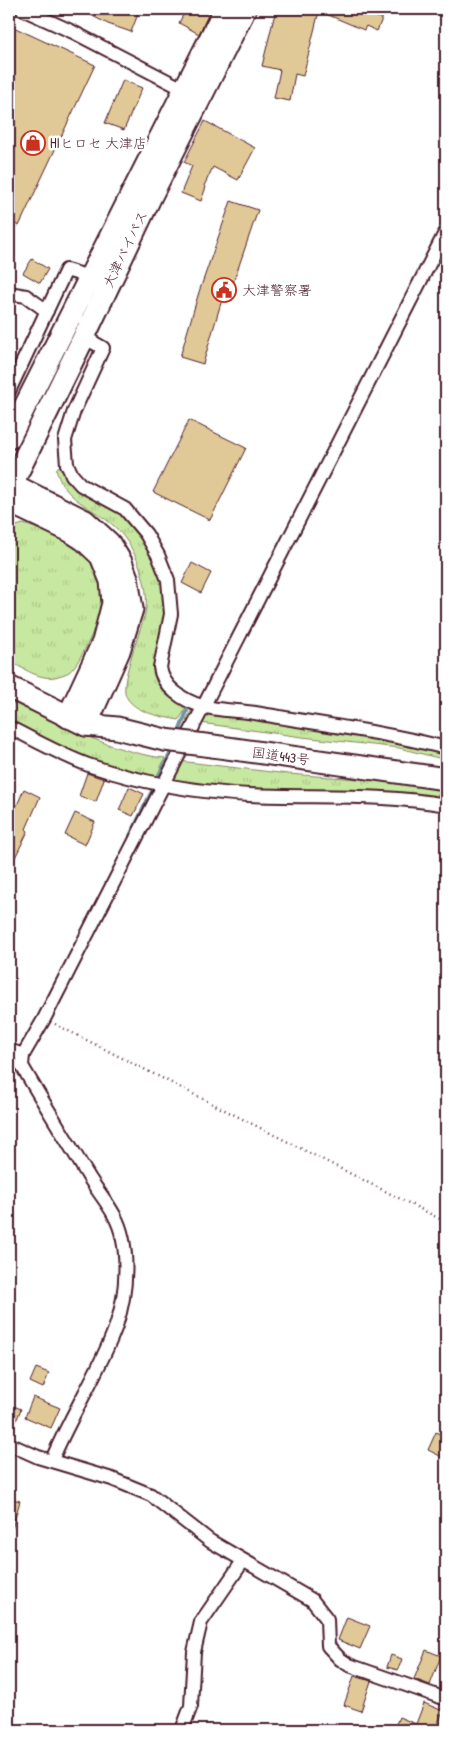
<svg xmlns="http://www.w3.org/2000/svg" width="455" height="1739" font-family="'Patrick Hand','Klee One',sans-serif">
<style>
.grass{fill:url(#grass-tufts);stroke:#888466}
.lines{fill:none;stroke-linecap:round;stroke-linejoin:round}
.stream{stroke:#7492a1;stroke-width:4}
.building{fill:#e1c897;stroke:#4a1f2b}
.minor-casing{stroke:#4a1f2b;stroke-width:16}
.trunk-casing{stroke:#4a1f2b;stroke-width:25}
.path{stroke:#4a1f2b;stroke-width:2.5;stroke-dasharray:1 4;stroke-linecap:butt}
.minor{stroke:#fff;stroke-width:12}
.trunk{stroke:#fff;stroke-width:21}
.trunk-bridge-casing{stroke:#4a1f2b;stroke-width:25;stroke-linecap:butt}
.trunk-bridge{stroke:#fff;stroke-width:21}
.labels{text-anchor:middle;stroke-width:5;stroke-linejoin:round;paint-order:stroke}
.poi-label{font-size:14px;fill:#4a1f2b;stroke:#fff;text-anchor:start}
.street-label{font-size:14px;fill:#4a1f2b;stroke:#fff}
</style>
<defs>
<pattern id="grass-tufts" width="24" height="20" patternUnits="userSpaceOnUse" patternTransform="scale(1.25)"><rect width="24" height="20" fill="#c7e8a0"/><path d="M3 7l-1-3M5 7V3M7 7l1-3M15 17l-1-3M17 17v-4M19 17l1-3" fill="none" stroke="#acc78a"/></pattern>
</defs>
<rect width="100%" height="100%" fill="#fff"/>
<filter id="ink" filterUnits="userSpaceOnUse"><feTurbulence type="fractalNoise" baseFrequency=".02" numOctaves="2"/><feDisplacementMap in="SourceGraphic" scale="10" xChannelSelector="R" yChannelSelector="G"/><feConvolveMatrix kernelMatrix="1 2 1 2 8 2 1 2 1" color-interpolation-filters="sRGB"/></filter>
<g filter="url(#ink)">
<!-- grass -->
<g class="grass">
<path d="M61,464L133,522L160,568L167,612L157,662L196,710L192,722L186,721L191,711L187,707L179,720C163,717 134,713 126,696C119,681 143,628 146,608C147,598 146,588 143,578C139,559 128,539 114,526C93,507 63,500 56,469Z"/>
<path d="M23,524C43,530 78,542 90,560C96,570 102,588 103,600C103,613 80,665 69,672C66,674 59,676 55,677C39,680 23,668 9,661V528Z"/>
<path d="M9,701C55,722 114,753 165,758L156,778H148L82,756L9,723Z"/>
<polygon points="212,711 379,738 446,754 446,760 399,748 302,737 200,723 204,713"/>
<polygon points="179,761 288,774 400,782 446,791 446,802 221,789 176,781 173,776"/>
</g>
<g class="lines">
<!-- stream -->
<g class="stream">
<polyline points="178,735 187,711"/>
<polyline points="130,836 173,748"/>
</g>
</g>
<!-- building -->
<g class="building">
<polygon points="79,9 140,9 131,32 108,24"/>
<polygon points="186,9 211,9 199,34 179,23"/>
<polygon points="276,9 374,9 371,14 382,19 377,31 366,26 364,30 319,11 303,76 295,74 290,101 274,98 280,70 262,66"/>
<polygon points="9,25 95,65 19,226 9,221"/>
<polygon points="123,80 142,88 124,130 105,123"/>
<polygon points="205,121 255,148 238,180 213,167 204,186 206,187 201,201 181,193 192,166 184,162"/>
<polygon points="231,201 258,210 228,298 223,296 203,364 180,357 199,292"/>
<polygon points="32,259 48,269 40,283 23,273"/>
<polygon points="189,420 246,448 210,520 153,492"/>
<polygon points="192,563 211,573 201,593 182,583"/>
<polygon points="87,773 104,779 96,802 79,796"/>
<polygon points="129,787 144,794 133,816 119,810"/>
<polygon points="24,789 40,797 26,829 28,831 9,870 9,824"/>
<polygon points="75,813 95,822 85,845 65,835"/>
<polygon points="36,1368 49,1373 43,1388 30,1382"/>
<polygon points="33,1397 60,1408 51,1428 25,1417"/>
<polygon points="9,1404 21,1409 10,1436 9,1436"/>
<polygon points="436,1432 446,1437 446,1459 428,1450"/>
<polygon points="9,1498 20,1501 12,1529 9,1529"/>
<polygon points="347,1617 370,1626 360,1649 338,1640"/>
<polygon points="426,1650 441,1656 430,1685 414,1679"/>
<polygon points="391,1655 402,1659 398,1670 387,1667"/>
<polygon points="354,1676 371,1681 361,1711 344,1705"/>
<polygon points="424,1703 443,1711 435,1730 406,1730 395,1726 399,1717 416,1724"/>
</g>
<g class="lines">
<defs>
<g id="minor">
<polyline points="22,9 73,32 189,92"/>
<polyline points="9,293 26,296 47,311"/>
<path d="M84,337L103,348L74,411L65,440L67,464L72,475L81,485L125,509L146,534L158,555L168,580L171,614L160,667C162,687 184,701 202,706C219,711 238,710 255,713C319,724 384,732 446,748"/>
<polyline points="9,391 66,270 90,277"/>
<path d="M9,727C36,741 63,756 91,766C142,783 196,792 249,795C314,798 381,793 446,805"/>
<polyline points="9,1050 23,1055 44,1019 446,231"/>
<path d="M23,1055L22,1066C43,1102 65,1137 87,1174C95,1188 106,1200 114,1215C131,1245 127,1294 116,1326C99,1373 71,1414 52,1460"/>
<polyline points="9,1444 38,1457 112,1479 151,1495 210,1541 312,1600 327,1619 328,1646 340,1659 349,1665 446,1699"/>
<polyline points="182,1730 191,1706 194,1652 201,1622 243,1561"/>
</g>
<g id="trunk">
<polyline points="9,438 225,9"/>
<polyline points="9,483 85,521 109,543 121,562 127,578 132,609 119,651 86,725"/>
<polyline points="9,490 84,337 151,196 245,9"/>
<polyline points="9,502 70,531 84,540 101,556 111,581 113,603 103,642 68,717"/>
<polyline points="9,687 86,725 117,728 165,740"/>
<polyline points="213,746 446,779"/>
</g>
</defs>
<!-- minor casing -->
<use href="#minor" class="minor-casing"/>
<!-- trunk casing -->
<use href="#trunk" class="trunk-casing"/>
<!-- path -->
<g class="path">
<polyline points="439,270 446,274"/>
<polyline points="55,1024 446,1222"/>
</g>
<!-- minor -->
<use href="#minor" class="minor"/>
<!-- trunk -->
<use href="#trunk" class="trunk"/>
<defs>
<polyline id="trunk-bridge" points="165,740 213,746"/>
</defs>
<!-- trunk-bridge casing -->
<use href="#trunk-bridge" class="trunk-bridge-casing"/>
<!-- trunk-bridge -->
<use href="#trunk-bridge" class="trunk-bridge"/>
</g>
</g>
<!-- icons -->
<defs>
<symbol id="shop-ring" viewBox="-11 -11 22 22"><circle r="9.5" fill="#fff" stroke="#c8321e" stroke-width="1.5"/><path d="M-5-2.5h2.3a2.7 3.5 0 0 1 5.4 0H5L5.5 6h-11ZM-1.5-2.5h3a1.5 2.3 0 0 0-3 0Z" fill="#c8321e"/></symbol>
<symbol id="civic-ring" viewBox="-11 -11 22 22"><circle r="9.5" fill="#fff" stroke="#c8321e" stroke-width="1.5"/><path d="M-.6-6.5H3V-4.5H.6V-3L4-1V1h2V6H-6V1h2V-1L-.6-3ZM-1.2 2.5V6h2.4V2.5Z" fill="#c8321e"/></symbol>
</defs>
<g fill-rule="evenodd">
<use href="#shop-ring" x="19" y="129" width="28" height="28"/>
<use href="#civic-ring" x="210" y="276" width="28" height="28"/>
</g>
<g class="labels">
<!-- poi labels -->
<g class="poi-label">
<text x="50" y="148">HIヒロセ 大津店</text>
<text x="242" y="295">大津警察署</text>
</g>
<!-- street labels -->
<g class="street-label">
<text transform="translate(125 249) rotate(-64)" y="5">大津バイパス</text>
<text transform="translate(281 756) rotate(8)" y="5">国道443号</text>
</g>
</g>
<!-- margin -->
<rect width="455" height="1739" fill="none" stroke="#fff" stroke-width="30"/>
<rect x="15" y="15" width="425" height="1709" fill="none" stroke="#4a1f2b" stroke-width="2" filter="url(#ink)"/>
</svg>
